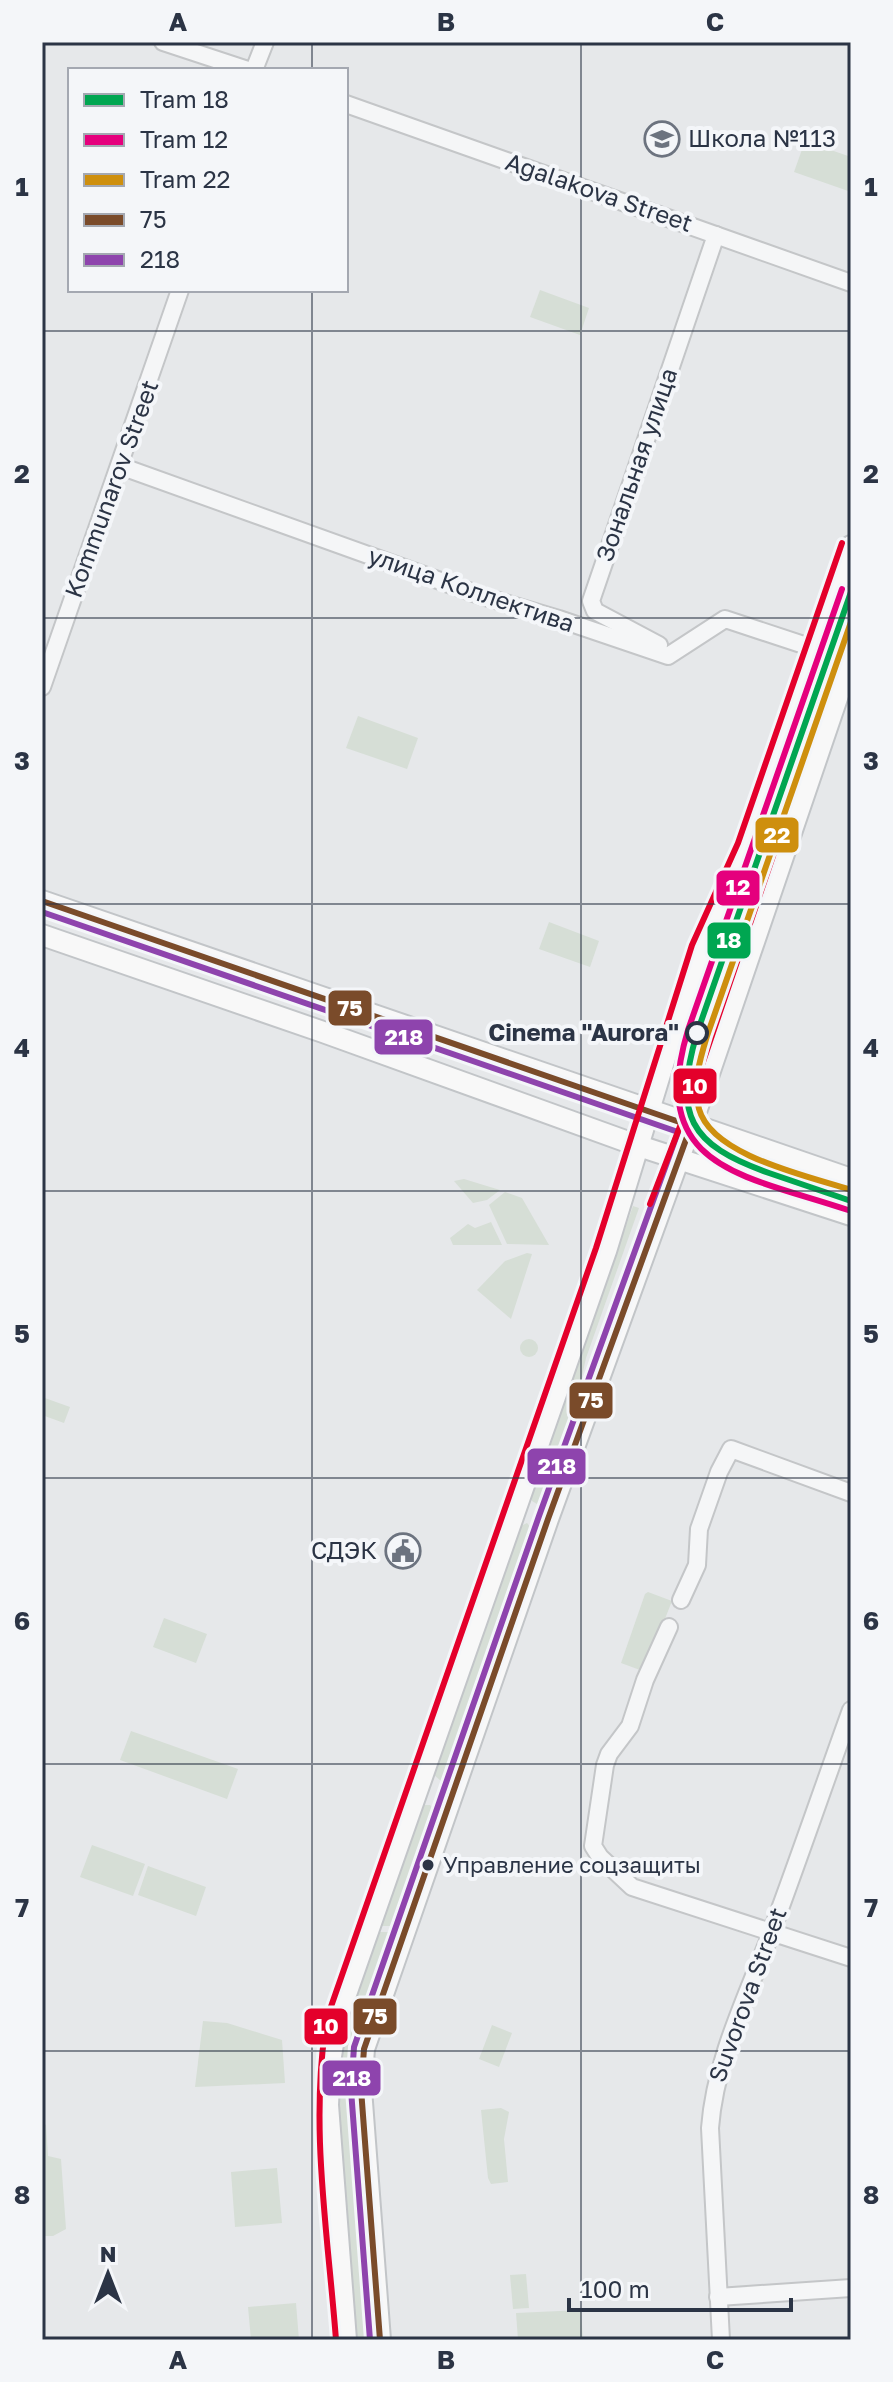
<svg xmlns="http://www.w3.org/2000/svg" width="893" height="2382" font-family="'Golos Text',sans-serif">
<style>
.green{fill:#d6ded6}
.lines{fill:none;stroke-linecap:round;stroke-linejoin:round}
.minor-casing{stroke:#c4c6c8;stroke-width:20}
.major-casing{stroke:#c2c5c8;stroke-width:24}
.minor{stroke:#f5f6f7;stroke-width:16}
.major{stroke:#f8f8f8;stroke-width:20}
.bus-1-casing{stroke:#f4f6f9;stroke-width:12}
.bus-2-casing{stroke:#f4f6f9;stroke-width:12}
.bus-3-casing{stroke:#f4f6f9;stroke-width:12}
.bus-1{stroke:#7a4b2a;stroke-width:6}
.bus-2{stroke:#8e44ad;stroke-width:6}
.bus-3{stroke:#e4002b;stroke-width:6}
.tram-1-casing{stroke:#f4f6f9;stroke-width:12}
.tram-2-casing{stroke:#f4f6f9;stroke-width:12}
.tram-3-casing{stroke:#f4f6f9;stroke-width:12}
.tram-1{stroke:#00a651;stroke-width:6}
.tram-2{stroke:#e5007d;stroke-width:6}
.tram-3{stroke:#ce8f0e;stroke-width:6}
.grid{fill:none;stroke:#2b3445;stroke-width:2;stroke-opacity:0.55}
.stop-dot{fill:#f4f6f9;stroke:#2b3445;stroke-width:4}
.bus-dot{fill:#2b3445;stroke:#f4f6f9;stroke-width:3}
.labels{text-anchor:middle;stroke-width:8;stroke-linejoin:round;paint-order:stroke}
.bus-label{font-size:22px;fill:#2b3445;stroke:#f4f6f9;text-anchor:start}
.poi-label{font-size:24px;fill:#2b3445;stroke:#f4f6f9;text-anchor:start}
.street-label{font-size:24px;fill:#2b3445;stroke:#f4f6f9}
.stop-label{font-size:24px;font-weight:bold;fill:#2b3445;stroke:#f4f6f9;text-anchor:end}
.line-badge{stroke:#f4f6f9;stroke-width:3}
.badge-label{font-size:22px;text-anchor:middle;font-weight:bold;fill:#fff}
.neatline{fill:none;stroke:#2b3445;stroke-width:3}
.grid-label{font-size:26px;text-anchor:middle;font-weight:bold;fill:#2b3445}
</style>
<rect width="100%" height="100%" fill="#e6e8ea"/>
<!-- green -->
<g class="green">
<polygon points="805,141 851,157 851,192 794,172"/>
<polygon points="540,290 589,308 580,335 530,317"/>
<polygon points="358,716 418,738 407,769 346,748"/>
<polygon points="549,922 599,941 590,967 539,949"/>
<polygon points="464,1179 500,1190 487,1200 473,1203 454,1181"/>
<polygon points="505,1192 522,1198 549,1245 507,1244 489,1205"/>
<polygon points="633,1206 639,1208 586,1358 572,1422 544,1500 537,1504 532,1501 531,1496"/>
<polygon points="491,1222 502,1245 453,1245 450,1238 468,1224 475,1228"/>
<polygon points="527,1253 532,1254 511,1319 477,1290 505,1261"/>
<circle cx="529" cy="1348" r="9"/>
<polygon points="42,1397 70,1407 64,1423 42,1415"/>
<polygon points="527,1523 533,1530 447,1778 441,1781 434,1775 521,1526"/>
<polygon points="648,1592 672,1601 646,1667 640,1670 621,1663 645,1594"/>
<polygon points="164,1618 207,1634 196,1663 153,1647"/>
<polygon points="131,1731 238,1769 227,1799 120,1760"/>
<polygon points="424,1805 430,1805 435,1810 394,1926 380,1926"/>
<polygon points="92,1845 145,1864 133,1896 80,1877"/>
<polygon points="148,1866 206,1887 196,1916 138,1895"/>
<path d="M378,1932H392L359,2028L351,2065L370,2340H356L338,2100C341,2038 357,1989 378,1932Z"/>
<polygon points="203,2021 227,2023 282,2040 285,2083 195,2087"/>
<polygon points="492,2025 512,2033 499,2067 479,2059"/>
<polygon points="501,2108 509,2112 504,2139 508,2182 491,2184 488,2178 481,2110"/>
<polygon points="42,2122 46,2125 48,2156 61,2159 66,2229 53,2236 42,2236"/>
<polygon points="277,2168 282,2223 235,2227 231,2172"/>
<polygon points="526,2274 529,2308 513,2309 510,2275"/>
<polygon points="296,2303 299,2340 251,2340 248,2307"/>
<polygon points="581,2310 583,2340 518,2340 516,2313"/>
</g>
<g class="lines">
<defs>
<g id="minor">
<polyline points="163,42 248,70"/>
<polyline points="254,70 265,42"/>
<polyline points="346,104 851,283"/>
<polyline points="120,466 485,597 559,619 668,656 725,619 816,649"/>
<polyline points="659,645 595,611 591,601 716,235"/>
<polyline points="42,687 180,290"/>
<polyline points="681,1600 697,1565 699,1529 719,1472 731,1449 851,1493"/>
<polyline points="669,1627 645,1680 630,1726 609,1754 605,1765 593,1846 600,1857 632,1887 851,1958"/>
<polyline points="718,2297 851,2288"/>
<path d="M721,2340L710,2128C715,2061 746,1998 770,1936C798,1861 824,1785 851,1710"/>
</g>
<g id="major">
<polyline points="42,901 851,1179"/>
<polyline points="42,935 323,1032 639,1146 851,1215"/>
<polyline points="346,2340 328,2105 330,2062 337,2020 606,1251 668,1048 701,948 723,904 747,847 851,546"/>
<polyline points="380,2340 361,2089 364,2049 548,1519 698,1106 851,657"/>
</g>
</defs>
<!-- minor casing -->
<use href="#minor" class="minor-casing"/>
<!-- major casing -->
<use href="#major" class="major-casing"/>
<!-- minor -->
<use href="#minor" class="minor"/>
<!-- major -->
<use href="#major" class="major"/>
<defs>
<polyline id="bus-1" points="42,901 691,1126 548,1519 364,2049 361,2089 380,2340"/>
<polyline id="bus-2" points="42,912 678,1132 539,1516 354,2047 351,2090 370,2340"/>
<g id="bus-3">
<polyline points="650,1204 689,1103 774,853"/>
<path d="M336,2340C328,2234 309,2123 327,2018L596,1248L692,945L738,843L842,543"/>
</g>
</defs>
<!-- bus-1 casing -->
<use href="#bus-1" class="bus-1-casing"/>
<!-- bus-2 casing -->
<use href="#bus-2" class="bus-2-casing"/>
<!-- bus-3 casing -->
<use href="#bus-3" class="bus-3-casing"/>
<!-- bus-1 -->
<use href="#bus-1" class="bus-1"/>
<!-- bus-2 -->
<use href="#bus-2" class="bus-2"/>
<!-- bus-3 -->
<use href="#bus-3" class="bus-3"/>
<defs>
<path id="tram-1" d="M851,592L697,1033C673,1115 689,1145 769,1173C796,1182 824,1192 851,1201"/>
<path id="tram-2" d="M842,589L688,1030C646,1169 744,1175 848,1210"/>
<path id="tram-3" d="M851,622L707,1036C700,1059 692,1085 699,1109C712,1156 808,1176 851,1190"/>
</defs>
<!-- tram-1 casing -->
<use href="#tram-1" class="tram-1-casing"/>
<!-- tram-2 casing -->
<use href="#tram-2" class="tram-2-casing"/>
<!-- tram-3 casing -->
<use href="#tram-3" class="tram-3-casing"/>
<!-- tram-1 -->
<use href="#tram-1" class="tram-1"/>
<!-- tram-2 -->
<use href="#tram-2" class="tram-2"/>
<!-- tram-3 -->
<use href="#tram-3" class="tram-3"/>
</g>
<!-- grid -->
<path class="grid" d="M312,42V70M581,42V2340M312,290V2340M42,331H851M42,618H851M42,904H851M42,1191H851M42,1478H851M42,1764H851M42,2051H851"/>
<!-- icons -->
<defs>
<symbol id="school-ring" viewBox="-11 -11 22 22"><circle r="9.5" fill="#f4f6f9" stroke="#6c737f" stroke-width="1.5"/><path d="M0-5L7-2L0 1L-7-2ZM-4 1L0 2.5L4 1V4Q0 6-4 4Z" fill="#6c737f"/></symbol>
<symbol id="civic-ring" viewBox="-11 -11 22 22"><circle r="9.5" fill="#f4f6f9" stroke="#6c737f" stroke-width="1.5"/><path d="M-.6-6.5H3V-4.5H.6V-3L4-1V1h2V6H-6V1h2V-1L-.6-3ZM-1.2 2.5V6h2.4V2.5Z" fill="#6c737f"/></symbol>
</defs>
<g fill-rule="evenodd">
<use href="#school-ring" x="642" y="119" width="40" height="40"/>
<use href="#civic-ring" x="383" y="1531" width="40" height="40"/>
</g>
<!-- markers -->
<circle class="stop-dot" cx="697" cy="1033" r="10"/>
<circle class="bus-dot" cx="428" cy="1865" r="7"/>
<g class="labels">
<!-- bus labels -->
<g class="bus-label">
<text x="443" y="1873">Управление соцзащиты</text>
</g>
<!-- poi labels -->
<g class="poi-label">
<text x="688" y="147">Школа №113</text>
<text x="377" y="1559" text-anchor="end">СДЭК</text>
</g>
<!-- street labels -->
<g class="street-label">
<text transform="translate(599 193) rotate(19)" y="8">Agalakova Street</text>
<text transform="translate(637 465) rotate(-71)" y="8">Зональная улица</text>
<text transform="translate(112 489) rotate(-70)" y="8">Kommunarov Street</text>
<text transform="translate(471 590) rotate(19)" y="8">улица Коллектива</text>
<text transform="translate(748 1995) rotate(-70)" y="8">Suvorova Street</text>
</g>
<!-- stop labels -->
<g class="stop-label">
<text x="679" y="1041">Cinema "Aurora"</text>
</g>
</g>
<g class="line-badge">
<rect x="754" y="816" width="46" height="38" rx="8" fill="#ce8f0e"/>
<rect x="715" y="869" width="46" height="38" rx="8" fill="#e5007d"/>
<rect x="706" y="921" width="46" height="39" rx="8" fill="#00a651"/>
<rect x="327" y="989" width="46" height="38" rx="8" fill="#7a4b2a"/>
<rect x="373" y="1018" width="61" height="38" rx="8" fill="#8e44ad"/>
<rect x="672" y="1067" width="46" height="38" rx="8" fill="#e4002b"/>
<rect x="568" y="1381" width="46" height="39" rx="8" fill="#7a4b2a"/>
<rect x="526" y="1447" width="61" height="39" rx="8" fill="#8e44ad"/>
<rect x="352" y="1997" width="46" height="39" rx="8" fill="#7a4b2a"/>
<rect x="303" y="2007" width="46" height="39" rx="8" fill="#e4002b"/>
<rect x="321" y="2059" width="61" height="38" rx="8" fill="#8e44ad"/>
</g>
<g class="badge-label">
<text x="777" y="843">22</text>
<text x="738" y="895">12</text>
<text x="729" y="948">18</text>
<text x="350" y="1016">75</text>
<text x="404" y="1045">218</text>
<text x="695" y="1094">10</text>
<text x="591" y="1408">75</text>
<text x="557" y="1474">218</text>
<text x="375" y="2024">75</text>
<text x="326" y="2034">10</text>
<text x="352" y="2086">218</text>
</g>
<!-- border -->
<rect width="893" height="2382" fill="none" stroke="#f4f6f9" stroke-width="88"/>
<!-- legend -->
<rect x="68" y="68" width="280" height="224" fill="#f4f6f9" stroke="#a4a8b1" stroke-width="2"/>
<rect x="84" y="94" width="40" height="12" fill="#00a651" stroke="#a4a8b1" stroke-width="2"/>
<text x="140" y="108" font-size="24" fill="#2b3445">Tram 18</text>
<rect x="84" y="134" width="40" height="12" fill="#e5007d" stroke="#a4a8b1" stroke-width="2"/>
<text x="140" y="148" font-size="24" fill="#2b3445">Tram 12</text>
<rect x="84" y="174" width="40" height="12" fill="#ce8f0e" stroke="#a4a8b1" stroke-width="2"/>
<text x="140" y="188" font-size="24" fill="#2b3445">Tram 22</text>
<rect x="84" y="214" width="40" height="12" fill="#7a4b2a" stroke="#a4a8b1" stroke-width="2"/>
<text x="140" y="228" font-size="24" fill="#2b3445">75</text>
<rect x="84" y="254" width="40" height="12" fill="#8e44ad" stroke="#a4a8b1" stroke-width="2"/>
<text x="140" y="268" font-size="24" fill="#2b3445">218</text>
<!-- north arrow -->
<g transform="translate(108 2274)" stroke="#f4f6f9" stroke-width="6" paint-order="stroke">
<path d="M0-6L14 30L0 20L-14 30Z" fill="#2b3445"/>
<text y="-12" font-size="22" font-weight="bold" text-anchor="middle" fill="#2b3445">N</text>
</g>
<!-- scale -->
<path d="M569 2298v12h222v-12" fill="none" stroke="#2b3445" stroke-width="4"/>
<text x="581" y="2298" font-size="24" fill="#2b3445" stroke="#f4f6f9" stroke-width="6" paint-order="stroke">100 m</text>
<rect x="44" y="44" width="805" height="2294" class="neatline"/>
<g class="grid-label">
<text x="178" y="31">A</text>
<text x="446" y="31">B</text>
<text x="715" y="31">C</text>
<text x="22" y="196">1</text>
<text x="871" y="196">1</text>
<text x="22" y="483">2</text>
<text x="871" y="483">2</text>
<text x="22" y="770">3</text>
<text x="871" y="770">3</text>
<text x="22" y="1057">4</text>
<text x="871" y="1057">4</text>
<text x="22" y="1343">5</text>
<text x="871" y="1343">5</text>
<text x="22" y="1630">6</text>
<text x="871" y="1630">6</text>
<text x="22" y="1917">7</text>
<text x="871" y="1917">7</text>
<text x="22" y="2204">8</text>
<text x="871" y="2204">8</text>
<text x="178" y="2369">A</text>
<text x="446" y="2369">B</text>
<text x="715" y="2369">C</text>
</g>
</svg>
